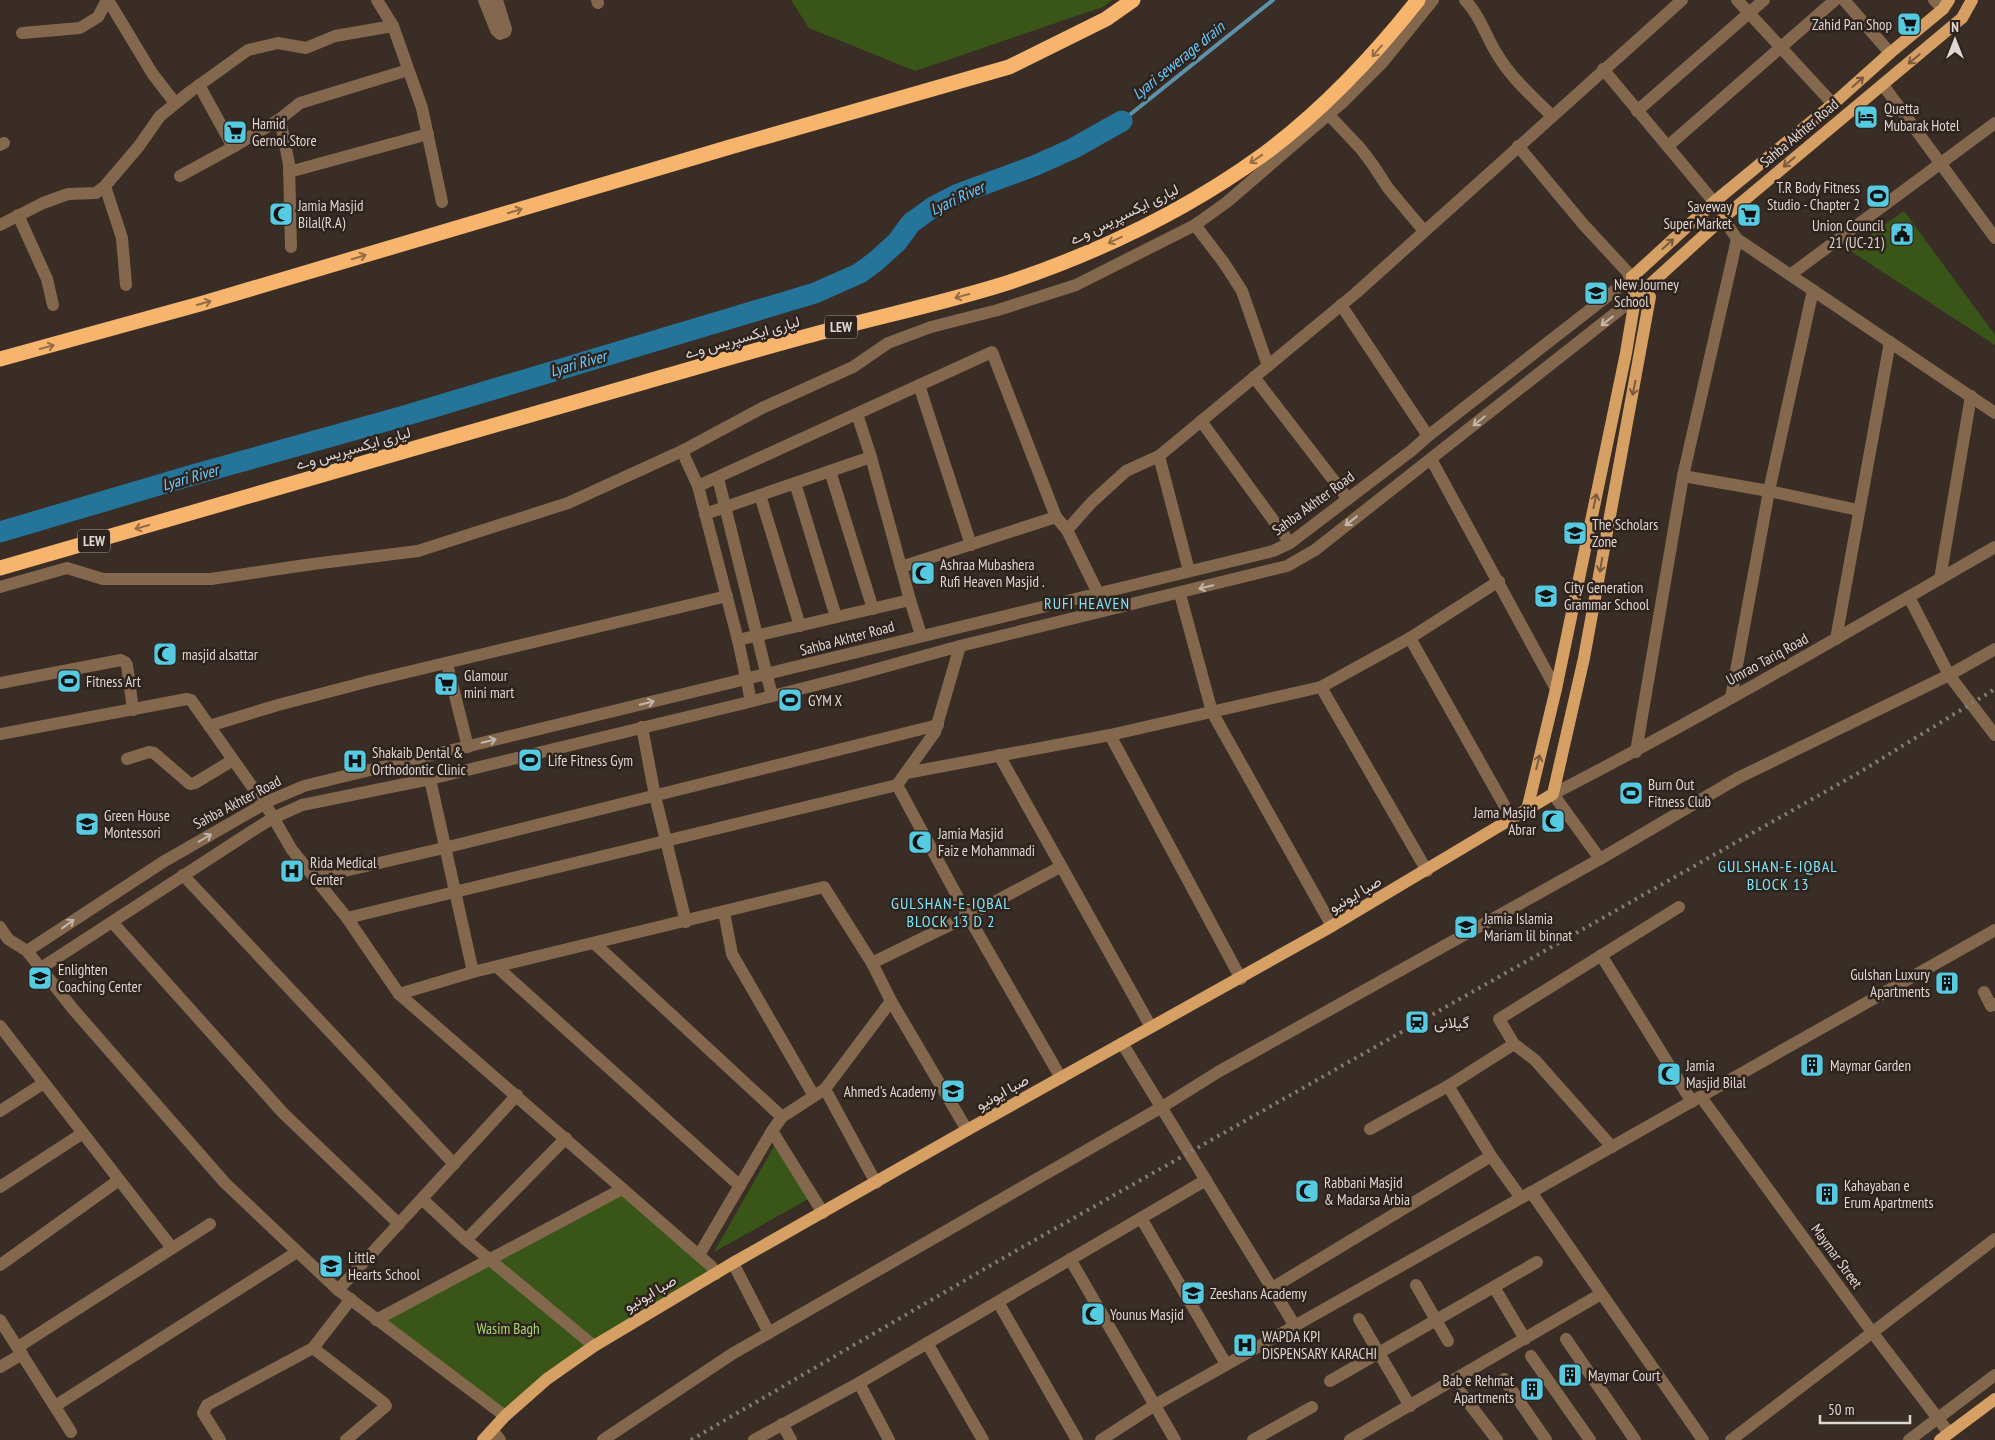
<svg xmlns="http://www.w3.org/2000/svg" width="1995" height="1440" viewBox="0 0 1995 1440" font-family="'PT Sans Narrow',Vazirmatn,sans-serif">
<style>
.green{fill:#395618}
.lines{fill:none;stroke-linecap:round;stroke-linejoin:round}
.stream{stroke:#5d92aa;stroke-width:4}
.river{stroke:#257499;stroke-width:21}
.minor{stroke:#83684d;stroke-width:12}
.major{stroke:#d69f64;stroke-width:12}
.highway{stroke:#f7b46d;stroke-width:15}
.rail{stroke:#857b75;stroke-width:4;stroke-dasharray:2.5 5;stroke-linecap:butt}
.oneway{stroke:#936c45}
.oneway2{stroke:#7a5b3d}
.oneway3{stroke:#c3b6ab}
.labels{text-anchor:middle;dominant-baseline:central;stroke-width:5;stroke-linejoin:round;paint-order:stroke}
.shield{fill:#2f231d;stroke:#aaa19c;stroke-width:1}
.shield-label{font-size:14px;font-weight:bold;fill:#dfd7d3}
.poi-label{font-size:15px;fill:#dfd7d3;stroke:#2f231d;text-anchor:start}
.street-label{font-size:15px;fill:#dfd7d3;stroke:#2f231d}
.park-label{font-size:15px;fill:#a5da6f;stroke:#2f231d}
.water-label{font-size:16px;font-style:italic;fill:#68cbff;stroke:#2f231d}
.neighbourhood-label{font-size:16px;letter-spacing:1px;fill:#7ee5f9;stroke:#2f231d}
</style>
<rect width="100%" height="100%" fill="#392d26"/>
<g class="green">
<path d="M791,0H1112L1103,7L915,71L809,28Z"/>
<path d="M1904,211L1995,335V345L1849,250Z"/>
<path d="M776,1143L810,1198L714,1252Z"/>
<path d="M622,1189L716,1274L594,1346L509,1413L384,1320Z"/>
</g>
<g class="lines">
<path class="stream" d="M1122,121L1273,0"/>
<path class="river" d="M0,532L189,476L404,416L815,293L860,273L876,261L897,242L911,223L933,207L958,194L1034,166L1074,148L1122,121"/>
<g class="minor">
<path d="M108,0L152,73L175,103"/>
<path d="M377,0L393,26L422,108L442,202"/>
<path d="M484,0L496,30L500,34L505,32L506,29L497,0"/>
<path d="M597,0L598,3"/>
<path d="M1465,0C1481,17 1485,35 1497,54C1511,78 1532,96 1552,116"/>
<path d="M1737,0L1833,104"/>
<path d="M1844,0L1890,53"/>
<path d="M1934,0L1943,9"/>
<path d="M22,33L80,28L98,17L107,0"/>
<path d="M1603,69L1714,202"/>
<path d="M199,85L233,147"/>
<path d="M1883,85L1995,238"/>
<path d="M1637,111L1764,0"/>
<path d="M1329,115L1361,149L1373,165L1388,188L1424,231"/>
<path d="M280,119L289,164L291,247"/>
<path d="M0,145L4,143"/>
<path d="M1668,146L1835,0"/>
<path d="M289,172L428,134"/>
<path d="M180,176L233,147L280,119L300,103L408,70"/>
<path d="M105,186L122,238L126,285"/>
<path d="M18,215L47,279L53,305"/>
<path d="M1723,218L1737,239L1995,413"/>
<path d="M0,225L43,203L68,194L96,193L105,186L139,146L160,116L191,91L248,50L278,43L306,48L335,36L393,26"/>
<path d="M1195,225L1224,263L1242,291L1268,366"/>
<path d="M1790,275L1995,123"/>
<path d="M1341,305L1428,436"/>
<path d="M1254,377L1348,499"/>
<path d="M919,385L971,545"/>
<path d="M857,414L871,457L910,600"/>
<path d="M1201,421L1290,543"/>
<path d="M682,451L698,486L738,640L751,701"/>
<path d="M1159,456L1189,571"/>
<path d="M1431,459L1556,689"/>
<path d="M830,471L873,609"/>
<path d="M1683,476L1769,491L1858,510"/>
<path d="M718,478L772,696"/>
<path d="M795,483L836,617"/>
<path d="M698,486L992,352L1056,517L1067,530L1098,593"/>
<path d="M760,495L800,626"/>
<path d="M705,514L871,457"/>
<path d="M1067,530L1092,502L1126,471L1159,456L1356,293L1682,0"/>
<path d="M901,567L1056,517"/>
<path d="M1940,579L1971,396"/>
<path d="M0,587L67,568L103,579H211L313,564L418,551L568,503L682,451L762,408L853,367L888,343L931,327L998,310L1076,285L1195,225L1227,202L1343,102L1382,63L1433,0"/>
<path d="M1180,594L1212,712L1332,926"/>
<path d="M1909,597L1949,675L1995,735"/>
<path d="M1410,638L1512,819"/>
<path d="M1836,639L1890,342"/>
<path d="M738,640L910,600L921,635"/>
<path d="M960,646L935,732L897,785L968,916L1061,1078"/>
<path d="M447,664L468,747"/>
<path d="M0,683L121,660L125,662L127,665L133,710"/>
<path d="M1321,687L1427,871"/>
<path d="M1731,698L1769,491L1813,290"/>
<path d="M209,726L278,705L370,681L727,596"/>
<path d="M642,727L655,796L686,922"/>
<path d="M0,734L187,699L191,700L270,812L292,850L347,918L399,994L711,1266L716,1274"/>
<path d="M1110,735L1241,979"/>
<path d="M1636,752L1683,476L1737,239"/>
<path d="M999,755L1151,1027"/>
<path d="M127,759L149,752L154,753L190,784L195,783L233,760"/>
<path d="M906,773L1110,735L1321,687L1410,638L1499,581"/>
<path d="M430,779L473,972"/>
<path d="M1600,859L1553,794C1703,717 1849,631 1995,547"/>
<path d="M183,875L454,1164"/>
<path d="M314,878L444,848L938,725"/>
<path d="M724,912L732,954L814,1096"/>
<path d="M347,918L897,785"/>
<path d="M112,922L283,1113L399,1224"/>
<path d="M0,927L8,939L27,951L73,1009L225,1183L338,1290L505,1416"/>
<path d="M594,943L782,1117"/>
<path d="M27,951L163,862L271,800L304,786L1253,556L1273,551L1290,543L1411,451L1428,436L1632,277L1583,224L1518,146"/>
<path d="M1601,955L1692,1102"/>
<path d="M872,963L968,916L1060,867"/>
<path d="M497,967L740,1186"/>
<path d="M41,968L252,831L273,818L302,805L430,779L745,703L855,675L960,646L1287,566L1315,550L1641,293"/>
<path d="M1984,992L1991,1006L1995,1004"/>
<path d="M399,994L473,972L824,887L872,963L891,1001L967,1130"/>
<path d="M0,1026L172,1248"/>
<path d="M1122,1043L1295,1326"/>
<path d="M1448,1086L1491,1156L1521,1198"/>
<path d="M825,1089L876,1183"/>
<path d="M1701,1097L1872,1332L1949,1433"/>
<path d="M0,1111L44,1083"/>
<path d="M1370,1129L1448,1086L1514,1044"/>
<path d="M772,1131L823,1213"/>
<path d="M1612,1147L1535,1060L1514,1044L1499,1019L1679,907"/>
<path d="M0,1187L83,1133"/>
<path d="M1531,1192L1703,1440"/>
<path d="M422,1199L466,1240L594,1346"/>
<path d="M1141,1218L1226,1364"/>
<path d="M466,1240L566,1138"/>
<path d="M699,1255L772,1131L782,1117L825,1089L891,1001"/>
<path d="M1070,1259L1175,1440"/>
<path d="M733,1263L769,1333"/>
<path d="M0,1265L119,1180"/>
<path d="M1416,1285L1448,1341"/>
<path d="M1494,1287L1525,1339"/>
<path d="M1272,1288L1491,1156"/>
<path d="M338,1290L517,1095"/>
<path d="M998,1302L1077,1440"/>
<path d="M1359,1319L1410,1406"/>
<path d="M0,1320L71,1432"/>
<path d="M376,1320L622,1189"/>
<path d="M1566,1339L1635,1440"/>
<path d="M927,1343L983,1440"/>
<path d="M18,1347L210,1224"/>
<path d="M313,1348L384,1403L386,1406L346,1440"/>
<path d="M1531,1356L1590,1440"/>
<path d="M0,1367L22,1354"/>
<path d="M1504,1379L1546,1440"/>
<path d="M1330,1381L1537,1262"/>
<path d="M859,1383L889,1440"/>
<path d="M1461,1393L1497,1440"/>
<path d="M55,1406L297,1252"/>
<path d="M782,1424L791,1440"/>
<path d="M493,1431L500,1440"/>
<path d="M220,1440L203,1413L207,1405L313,1348L351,1299"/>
<path d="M603,1440L732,1354L1162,1107L1218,1072L1600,859L1738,778L1949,675L1995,649"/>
<path d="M754,1440L859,1383L1206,1180"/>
<path d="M1101,1440L1155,1405L1995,930"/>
<path d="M1253,1440L1312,1407"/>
<path d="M1350,1440L1601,1294"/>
<path d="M1731,1440L1995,1239"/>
<path d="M1909,1440L1995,1375"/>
</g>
<g class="major">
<path d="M1632,277L1714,202L1833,104L1890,53L1943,9L1949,0"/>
<path d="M1644,290L1723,218L1962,18L1972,0"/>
<path d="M1527,810L1556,689L1626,353L1635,299L1632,277"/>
<path d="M483,1440L505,1416L547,1379L594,1346L733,1263L967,1130L1325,930L1553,794L1584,658L1650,297L1632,277"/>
<path d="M1940,1440L1995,1399"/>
</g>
<g class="highway">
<path d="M0,359L200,304L730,147L1009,67L1106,19L1133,0"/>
<path d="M0,568C215,505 430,444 645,382C705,365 765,347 826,331C886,315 947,302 1007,283C1097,253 1187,210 1264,154C1323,110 1373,57 1418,0"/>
</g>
<path class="rail" d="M691,1440L1005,1257L1860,772L1995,689"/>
</g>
<defs><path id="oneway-shaft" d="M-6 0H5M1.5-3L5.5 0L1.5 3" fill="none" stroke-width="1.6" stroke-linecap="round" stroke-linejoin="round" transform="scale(1.25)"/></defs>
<g class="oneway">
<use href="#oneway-shaft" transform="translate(1377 51) rotate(131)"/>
<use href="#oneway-shaft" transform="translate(1256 159) rotate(146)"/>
<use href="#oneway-shaft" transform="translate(515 211) rotate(-17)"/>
<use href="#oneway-shaft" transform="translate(1115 240) rotate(155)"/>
<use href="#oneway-shaft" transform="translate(359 257) rotate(-17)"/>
<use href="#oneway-shaft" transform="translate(962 296) rotate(165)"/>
<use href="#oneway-shaft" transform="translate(204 303) rotate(-16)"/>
<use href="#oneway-shaft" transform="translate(47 347) rotate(-15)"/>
<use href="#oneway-shaft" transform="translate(142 527) rotate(164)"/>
</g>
<g class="oneway2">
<use href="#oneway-shaft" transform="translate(1914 59) rotate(140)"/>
<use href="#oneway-shaft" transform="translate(1858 82) rotate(-42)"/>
<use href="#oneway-shaft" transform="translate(1789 162) rotate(140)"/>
<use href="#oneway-shaft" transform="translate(1668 244) rotate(-42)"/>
<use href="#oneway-shaft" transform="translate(1634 388) rotate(101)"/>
<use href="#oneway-shaft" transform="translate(1595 501) rotate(-78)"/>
<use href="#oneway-shaft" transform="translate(1601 565) rotate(100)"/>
<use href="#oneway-shaft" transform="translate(1538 762) rotate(-76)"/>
</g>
<g class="oneway3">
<use href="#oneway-shaft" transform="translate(1607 321) rotate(142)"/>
<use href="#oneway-shaft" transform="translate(1479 421) rotate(141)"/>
<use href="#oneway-shaft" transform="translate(1351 521) rotate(142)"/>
<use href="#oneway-shaft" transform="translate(1206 587) rotate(166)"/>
<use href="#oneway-shaft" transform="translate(647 703) rotate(-13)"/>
<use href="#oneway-shaft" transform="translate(489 741) rotate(-14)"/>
<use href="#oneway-shaft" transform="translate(205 838) rotate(-30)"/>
<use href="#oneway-shaft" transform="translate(68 924) rotate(-36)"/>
</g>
<defs>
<g id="supermarket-square" transform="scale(1.25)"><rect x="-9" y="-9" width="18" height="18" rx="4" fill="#55cae0" stroke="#2f231d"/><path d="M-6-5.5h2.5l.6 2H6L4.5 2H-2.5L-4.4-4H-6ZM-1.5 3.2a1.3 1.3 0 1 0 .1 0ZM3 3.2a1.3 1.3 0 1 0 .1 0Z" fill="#111"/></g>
<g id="hotel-square" transform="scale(1.25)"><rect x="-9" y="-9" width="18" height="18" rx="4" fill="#55cae0" stroke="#2f231d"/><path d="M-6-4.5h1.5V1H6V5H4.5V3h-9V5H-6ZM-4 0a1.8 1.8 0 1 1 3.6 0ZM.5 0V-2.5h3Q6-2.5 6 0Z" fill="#111"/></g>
<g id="stadium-square" transform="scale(1.25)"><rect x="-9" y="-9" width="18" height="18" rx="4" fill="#55cae0" stroke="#2f231d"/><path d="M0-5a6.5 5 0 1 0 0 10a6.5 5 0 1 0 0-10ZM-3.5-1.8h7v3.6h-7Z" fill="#111"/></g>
<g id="mosque-square" transform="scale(1.25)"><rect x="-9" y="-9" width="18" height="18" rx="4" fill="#55cae0" stroke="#2f231d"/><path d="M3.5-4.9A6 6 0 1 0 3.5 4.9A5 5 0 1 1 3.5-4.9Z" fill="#111"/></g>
<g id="civic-square" transform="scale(1.25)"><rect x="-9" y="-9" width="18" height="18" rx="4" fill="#55cae0" stroke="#2f231d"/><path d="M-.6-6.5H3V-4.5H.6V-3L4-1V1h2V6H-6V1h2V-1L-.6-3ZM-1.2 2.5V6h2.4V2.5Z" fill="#111"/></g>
<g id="school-square" transform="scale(1.25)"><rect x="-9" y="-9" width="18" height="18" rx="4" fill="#55cae0" stroke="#2f231d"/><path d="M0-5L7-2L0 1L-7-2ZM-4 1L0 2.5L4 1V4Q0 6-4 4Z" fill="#111"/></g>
<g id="hospital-square" transform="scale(1.25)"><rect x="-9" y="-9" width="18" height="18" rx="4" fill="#55cae0" stroke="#2f231d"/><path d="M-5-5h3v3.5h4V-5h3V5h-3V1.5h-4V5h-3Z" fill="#111"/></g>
<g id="building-square" transform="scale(1.25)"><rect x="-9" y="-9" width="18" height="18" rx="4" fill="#55cae0" stroke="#2f231d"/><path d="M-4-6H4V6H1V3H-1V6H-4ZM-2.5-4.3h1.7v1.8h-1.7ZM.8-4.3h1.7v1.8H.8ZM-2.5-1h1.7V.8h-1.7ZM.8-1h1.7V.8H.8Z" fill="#111"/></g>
<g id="station-square" transform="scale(1.25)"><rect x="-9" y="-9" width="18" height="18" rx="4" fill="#55cae0" stroke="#2f231d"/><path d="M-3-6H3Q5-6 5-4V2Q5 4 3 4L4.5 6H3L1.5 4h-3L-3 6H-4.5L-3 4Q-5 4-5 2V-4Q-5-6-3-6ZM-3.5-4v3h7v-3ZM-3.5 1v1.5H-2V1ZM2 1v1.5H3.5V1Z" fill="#111"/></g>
</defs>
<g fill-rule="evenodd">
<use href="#supermarket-square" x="1909" y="24"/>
<use href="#hotel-square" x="1866" y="117"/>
<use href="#supermarket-square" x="235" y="132"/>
<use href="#stadium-square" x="1878" y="196"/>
<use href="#mosque-square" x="281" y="214"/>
<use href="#supermarket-square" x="1749" y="215"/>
<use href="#civic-square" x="1902" y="234"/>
<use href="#school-square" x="1596" y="293"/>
<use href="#school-square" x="1575" y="533"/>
<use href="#mosque-square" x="923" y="573"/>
<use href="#school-square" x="1546" y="596"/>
<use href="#mosque-square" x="165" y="654"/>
<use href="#stadium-square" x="69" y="681"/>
<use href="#supermarket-square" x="446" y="684"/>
<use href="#stadium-square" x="790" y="700"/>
<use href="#stadium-square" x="530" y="760"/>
<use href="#hospital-square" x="355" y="761"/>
<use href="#stadium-square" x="1631" y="793"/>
<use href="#mosque-square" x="1553" y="821"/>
<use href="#school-square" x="87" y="824"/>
<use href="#mosque-square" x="920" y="842"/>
<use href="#hospital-square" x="292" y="871"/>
<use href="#school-square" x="1466" y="927"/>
<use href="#school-square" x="40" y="978"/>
<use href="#building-square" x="1947" y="983"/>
<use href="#station-square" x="1417" y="1022"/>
<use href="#building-square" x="1812" y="1065"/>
<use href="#mosque-square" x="1669" y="1074"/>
<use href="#school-square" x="953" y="1091"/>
<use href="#mosque-square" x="1307" y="1191"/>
<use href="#building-square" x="1827" y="1194"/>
<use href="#school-square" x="331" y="1266"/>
<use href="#school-square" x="1193" y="1293"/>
<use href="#mosque-square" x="1093" y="1314"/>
<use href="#hospital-square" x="1245" y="1345"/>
<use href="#building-square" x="1570" y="1375"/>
<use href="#building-square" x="1532" y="1389"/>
</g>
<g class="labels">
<g class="shield">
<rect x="825" y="315.5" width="32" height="23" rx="4"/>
<rect x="78" y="529.5" width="32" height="23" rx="4"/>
</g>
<g class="shield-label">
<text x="841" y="327">LEW</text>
<text x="94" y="541">LEW</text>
</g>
<g class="poi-label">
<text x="1892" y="24" text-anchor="end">Zahid Pan Shop</text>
<text x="1884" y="108">Quetta<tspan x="1884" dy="17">Mubarak Hotel</tspan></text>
<text x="252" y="123">Hamid<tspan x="252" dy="17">Gernol Store</tspan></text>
<text x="1860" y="187" text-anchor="end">T.R Body Fitness<tspan x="1860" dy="17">Studio - Chapter 2</tspan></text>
<text x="298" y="205">Jamia Masjid<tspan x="298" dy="17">Bilal(R.A)</tspan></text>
<text x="1732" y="206" text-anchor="end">Saveway<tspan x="1732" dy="17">Super Market</tspan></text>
<text x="1884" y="225" text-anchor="end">Union Council<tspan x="1884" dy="17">21 (UC-21)</tspan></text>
<text x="1614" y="284">New Journey<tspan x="1614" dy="17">School</tspan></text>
<text x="1592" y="524">The Scholars<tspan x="1592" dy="17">Zone</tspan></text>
<text x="940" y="564">Ashraa Mubashera<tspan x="940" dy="17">Rufi Heaven Masjid .</tspan></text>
<text x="1564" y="587">City Generation<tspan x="1564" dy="17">Grammar School</tspan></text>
<text x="182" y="654">masjid alsattar</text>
<text x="464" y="675">Glamour<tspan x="464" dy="17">mini mart</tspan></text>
<text x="86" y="681">Fitness Art</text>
<text x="808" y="700">GYM X</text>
<text x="372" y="752">Shakaib Dental &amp;<tspan x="372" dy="17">Orthodontic Clinic</tspan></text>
<text x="548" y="760">Life Fitness Gym</text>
<text x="1648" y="784">Burn Out<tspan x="1648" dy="17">Fitness Club</tspan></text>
<text x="1536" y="812" text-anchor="end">Jama Masjid<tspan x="1536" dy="17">Abrar</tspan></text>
<text x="104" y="815">Green House<tspan x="104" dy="17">Montessori</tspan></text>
<text x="938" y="833">Jamia Masjid<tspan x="938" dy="17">Faiz e Mohammadi</tspan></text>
<text x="310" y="862">Rida Medical<tspan x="310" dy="17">Center</tspan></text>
<text x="1484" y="918">Jamia Islamia<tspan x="1484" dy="17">Mariam lil binnat</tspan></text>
<text x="58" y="969">Enlighten<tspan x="58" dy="17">Coaching Center</tspan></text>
<text x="1930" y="974" text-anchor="end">Gulshan Luxury<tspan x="1930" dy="17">Apartments</tspan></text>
<text x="1434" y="1022">گیلانی</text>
<text x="1686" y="1065">Jamia<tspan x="1686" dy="17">Masjid Bilal</tspan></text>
<text x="1830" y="1065">Maymar Garden</text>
<text x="936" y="1091" text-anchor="end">Ahmed's Academy</text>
<text x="1324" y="1182">Rabbani Masjid<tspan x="1324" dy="17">&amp; Madarsa Arbia</tspan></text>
<text x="1844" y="1185">Kahayaban e<tspan x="1844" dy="17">Erum Apartments</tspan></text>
<text x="348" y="1257">Little<tspan x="348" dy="17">Hearts School</tspan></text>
<text x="1210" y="1293">Zeeshans Academy</text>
<text x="1110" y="1314">Younus Masjid</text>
<text x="1262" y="1336">WAPDA KPI<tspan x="1262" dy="17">DISPENSARY KARACHI</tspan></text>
<text x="1588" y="1375">Maymar Court</text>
<text x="1514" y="1380" text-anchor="end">Bab e Rehmat<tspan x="1514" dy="17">Apartments</tspan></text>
</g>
<g class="street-label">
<text transform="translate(1799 133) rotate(-40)">Sahba Akhter Road</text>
<text transform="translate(1124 214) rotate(-26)">لیاری ایکسپریس وے</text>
<text transform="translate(742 337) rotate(-16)">لیاری ایکسپریس وے</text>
<text transform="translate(353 448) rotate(-16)">لیاری ایکسپریس وے</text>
<text transform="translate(1313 503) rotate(-36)">Sahba Akhter Road</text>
<text transform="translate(847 638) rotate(-15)">Sahba Akhter Road</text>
<text transform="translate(1767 659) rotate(-29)">Umrao Tariq Road</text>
<text transform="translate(237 802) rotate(-28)">Sahba Akhter Road</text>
<text transform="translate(1355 894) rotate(-30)">صبا ایونیو</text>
<text transform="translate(1002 1092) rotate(-29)">صبا ایونیو</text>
<text transform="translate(1837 1256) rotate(54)">Maymar Street</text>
<text transform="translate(650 1293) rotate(-30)">صبا ایونیو</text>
</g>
<g class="park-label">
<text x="508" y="1328">Wasim Bagh</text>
</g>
<g class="water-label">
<text transform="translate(1178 60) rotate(-39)">Lyari sewerage drain</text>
<text transform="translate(957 198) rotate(-25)">Lyari River</text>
<text transform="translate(578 363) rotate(-16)">Lyari River</text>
<text transform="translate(190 477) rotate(-16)">Lyari River</text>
</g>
<g class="neighbourhood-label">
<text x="1087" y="603">RUFI HEAVEN</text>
<text x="1778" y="866">GULSHAN-E-IQBAL<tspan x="1778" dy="18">BLOCK 13</tspan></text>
<text x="951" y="903">GULSHAN-E-IQBAL<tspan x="951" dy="18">BLOCK 13 D 2</tspan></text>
</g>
</g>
<g transform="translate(1955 40)" stroke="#2f231d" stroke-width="4" paint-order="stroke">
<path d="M0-4L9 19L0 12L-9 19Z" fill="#dfd7d3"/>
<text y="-8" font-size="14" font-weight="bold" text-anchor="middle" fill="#dfd7d3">N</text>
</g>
<path d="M1820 1415v8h90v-8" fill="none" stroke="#dfd7d3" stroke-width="2.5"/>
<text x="1828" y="1415" font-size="15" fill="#dfd7d3" stroke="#2f231d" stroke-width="4" paint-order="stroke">50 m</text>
</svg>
